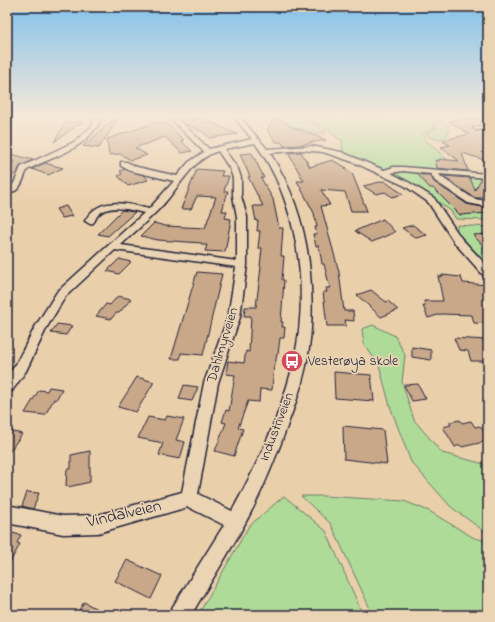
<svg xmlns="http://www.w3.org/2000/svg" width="495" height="622" viewBox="0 0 495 622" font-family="'Indie Flower',sans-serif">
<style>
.green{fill:#afdb99;stroke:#687e6a}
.building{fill:#c9a88a;stroke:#22223b}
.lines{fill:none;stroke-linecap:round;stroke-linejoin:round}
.street-casing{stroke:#22223b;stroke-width:3}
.street{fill:#ead4b3;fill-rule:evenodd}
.labels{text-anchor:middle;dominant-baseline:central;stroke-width:3.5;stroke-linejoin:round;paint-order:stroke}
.street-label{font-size:14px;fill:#22223b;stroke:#ead4b3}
.poi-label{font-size:14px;fill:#22223b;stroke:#ead4b3;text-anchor:start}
.near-street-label{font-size:17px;fill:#22223b;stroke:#ead4b3}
</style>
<rect width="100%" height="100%" fill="#eacfab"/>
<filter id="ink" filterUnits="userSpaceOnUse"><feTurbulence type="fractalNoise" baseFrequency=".025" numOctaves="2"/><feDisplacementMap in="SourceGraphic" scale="8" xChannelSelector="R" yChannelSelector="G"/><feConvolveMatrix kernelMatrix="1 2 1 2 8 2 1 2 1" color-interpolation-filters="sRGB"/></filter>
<g filter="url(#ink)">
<g class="green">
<path d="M278,117H306L305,119L316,125L326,133H316L288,125Z"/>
<path d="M310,117H425L435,127L424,132V139L459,170L488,178V220L456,219L451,211L409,182L343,154L342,141L323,127L308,119Z"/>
<path d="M428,117L441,118L449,129L446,138L435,139L428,136L427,133L437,127Z"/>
<path d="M457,225L488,227V265L457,232Z"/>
<path d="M373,325L395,336L405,355L402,382L414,420L442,453L488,465V534L451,507L411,462L390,406L379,365L364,344L362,329Z"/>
<path d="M284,496L326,531L363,615H198L249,526Z"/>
<path d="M301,496H323L404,501L429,511L474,538L488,541V615H373L331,524Z"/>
</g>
<g class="building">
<path d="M275,117L292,127L326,140L298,145L284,146L281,142H276L267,130Z"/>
<path d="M488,117V123L473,127L472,128L476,131L488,130V161L462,153L468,171L437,168L435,160L439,161V159L459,161L441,147L450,145L442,141L469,134L449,121Z"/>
<path d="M200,118L208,123L210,122L237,134L209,138L205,133L187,125L182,121Z"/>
<path d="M115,119L117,120L99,148L83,146Z"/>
<path d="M66,122H82L54,142Z"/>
<path d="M158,122L161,124L166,123L184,140L181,141L192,151L182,153L165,137L135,148L147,155L131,160L120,154L109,155L107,139Z"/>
<path d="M301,152L310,167L332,160L347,168H345L352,173L367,211H351L345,192L321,190L330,205L321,206L339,272L344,311H353L354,321L345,320L346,326H327L323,292H327L326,288H330L324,264H322L319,246H316L313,234H317L315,227H317L314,213L297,181H304L288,153Z"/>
<path d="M8,153L33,160L20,166L17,173L7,179V166L14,162L7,160Z"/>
<path d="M252,153L264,178H261L273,199L279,228H283L281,256H284L282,280H284L281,322H283L282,327H285L284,338H280L278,354H277L275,365H274L272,390L260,389L259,402L248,401L238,428L243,429L234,456L215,451L226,423L222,422L226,410L229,411L235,375L226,374L228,361L244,363L246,351L249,352L251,316H244L245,307H256L261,267L260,266L262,248H258L260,231H257L258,221H256L253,206H263L248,177H250L240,154Z"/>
<path d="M45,163L63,168L48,175L32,169Z"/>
<path d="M125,169L144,175L148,180L128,186L118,176L122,174L120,171Z"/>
<path d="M197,169L223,171L221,176H229L224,191H228L222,211H227L225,218L231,219L225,252L205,251L207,245H202V243L158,240L141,236L154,223L165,226L205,228L216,197L197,196L191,209H181Z"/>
<path d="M418,175H430L434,182L467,204L488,208V213L460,215L433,188H430Z"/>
<path d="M442,176L470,178L475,190L481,179L488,181V185L481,198H475Z"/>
<path d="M384,181L403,194L392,197L385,192L376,194L363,186Z"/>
<path d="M66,206L72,216L62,218L56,209Z"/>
<path d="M122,210L135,212L108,236L98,234Z"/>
<path d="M383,219L395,232L372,242L355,231Z"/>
<path d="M413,225L425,234L427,235L416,238L402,228Z"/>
<path d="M488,234V251L473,235Z"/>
<path d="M119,259L131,262L119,274L107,271Z"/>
<path d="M197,272L222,274L203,355L181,353L180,359H171Z"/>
<path d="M442,275L461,277L463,283L488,285V324L474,323L472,315L441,314L428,318L423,306H425L424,301H443L438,276L442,277Z"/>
<path d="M371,290L386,302L388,301L398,310L381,317L357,295Z"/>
<path d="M118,296L131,299L119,313H116L111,319L96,316L106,304L110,305Z"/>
<path d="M57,324L72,326L66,335L51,333Z"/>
<path d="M454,338L486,340L488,345V361H471L468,351L459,350Z"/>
<path d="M412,347L431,350V360L412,357Z"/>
<path d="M334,372L371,375L374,401L335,398Z"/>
<path d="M137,377L154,382L136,412L118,407Z"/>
<path d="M418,384L426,399L412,401L404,385Z"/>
<path d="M184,385L198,387L192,401L179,399Z"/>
<path d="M49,387L62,389L56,400L54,399L45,415L25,413L39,390L47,391Z"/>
<path d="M167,416L184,419L176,440L185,442L180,459L159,455L163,443L138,438L148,417L165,420Z"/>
<path d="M460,420L462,423L471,421L475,427L480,426L488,437V441L462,447L460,445L455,447L443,427L451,425L449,422Z"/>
<path d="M343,426L383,430L387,464L344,459Z"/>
<path d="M7,430L22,434L7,455Z"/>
<path d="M90,451V482L68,487V486H66L67,469H71V455Z"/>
<path d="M27,492L39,493L33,509L22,506Z"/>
<path d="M7,532L21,535L17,543L20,544L7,568Z"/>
<path d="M127,560L162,576L151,599L115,581Z"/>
<path d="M84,602L108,615H76Z"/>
</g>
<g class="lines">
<g class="street-casing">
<g id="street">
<path d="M96,117H102C86,151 57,154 27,170C23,179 20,194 8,192L7,190L14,183L21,167L74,142L91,127Z"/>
<path d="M169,117H176L209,149L252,139L234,117H240L267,149L312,146L341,152L384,170L394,167H403L488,174V178L439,174L441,177L474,199L488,201V207L468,203L435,181L431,174L403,171L391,173L410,183L434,198L461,238L488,267V277L484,276L454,242L428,202L405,186L353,162L323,152L301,150L270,153C292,187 304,223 309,263C312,291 313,320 309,348C306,373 298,397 289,421C276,458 261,495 242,529C226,558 208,586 191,615H169L172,608L224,525L188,507L98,533L63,534L7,523V505L63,516L98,515L182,492L204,383L228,317L236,267L115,250L65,297L47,327L26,371L12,391L7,393V376L16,364L35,327L57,292L144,213C131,210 109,203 98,215C96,217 95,221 93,223L90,224L85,221C98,196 126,203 149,209L174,181L131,171L121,166V162H127L137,167L177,176L189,162L204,152ZM255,143C298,201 310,289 294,360C282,413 258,463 232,511L198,494L218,383L240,317L247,265V217L241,196V178L238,169L224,149ZM218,151L230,169L233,178V196L237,217V261L121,245C134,232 149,220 161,207C179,188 192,159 218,151Z"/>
<path d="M488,124V128L476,130L473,128Z"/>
</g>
</g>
<use href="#street" class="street"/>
</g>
</g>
<linearGradient id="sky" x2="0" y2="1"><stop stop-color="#83c1ea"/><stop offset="0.57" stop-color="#f6e9d9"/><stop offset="1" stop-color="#f6e9d9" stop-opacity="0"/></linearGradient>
<rect width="495" height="204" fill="url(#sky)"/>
<defs>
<g id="bus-disc" transform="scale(1.15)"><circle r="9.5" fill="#d1495b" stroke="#ead4b3"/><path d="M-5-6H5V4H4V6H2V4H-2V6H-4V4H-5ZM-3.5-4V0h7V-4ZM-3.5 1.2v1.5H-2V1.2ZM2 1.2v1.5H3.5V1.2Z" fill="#fff"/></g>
</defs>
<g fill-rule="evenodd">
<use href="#bus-disc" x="292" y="361"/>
</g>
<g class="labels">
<g class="street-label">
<text transform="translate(223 345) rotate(-73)">Dahlmyrveien</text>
<text transform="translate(277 427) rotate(-69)">Industriveien</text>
</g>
<g class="poi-label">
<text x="308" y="361">Vesterøya skole</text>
</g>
<g class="near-street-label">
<text transform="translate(124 514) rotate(-13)">Vindalveien</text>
</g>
</g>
<rect width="495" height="622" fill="none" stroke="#ead4b3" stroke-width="24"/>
<rect x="12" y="12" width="471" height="598" fill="none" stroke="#22223b" stroke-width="1.5" filter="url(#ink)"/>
</svg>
